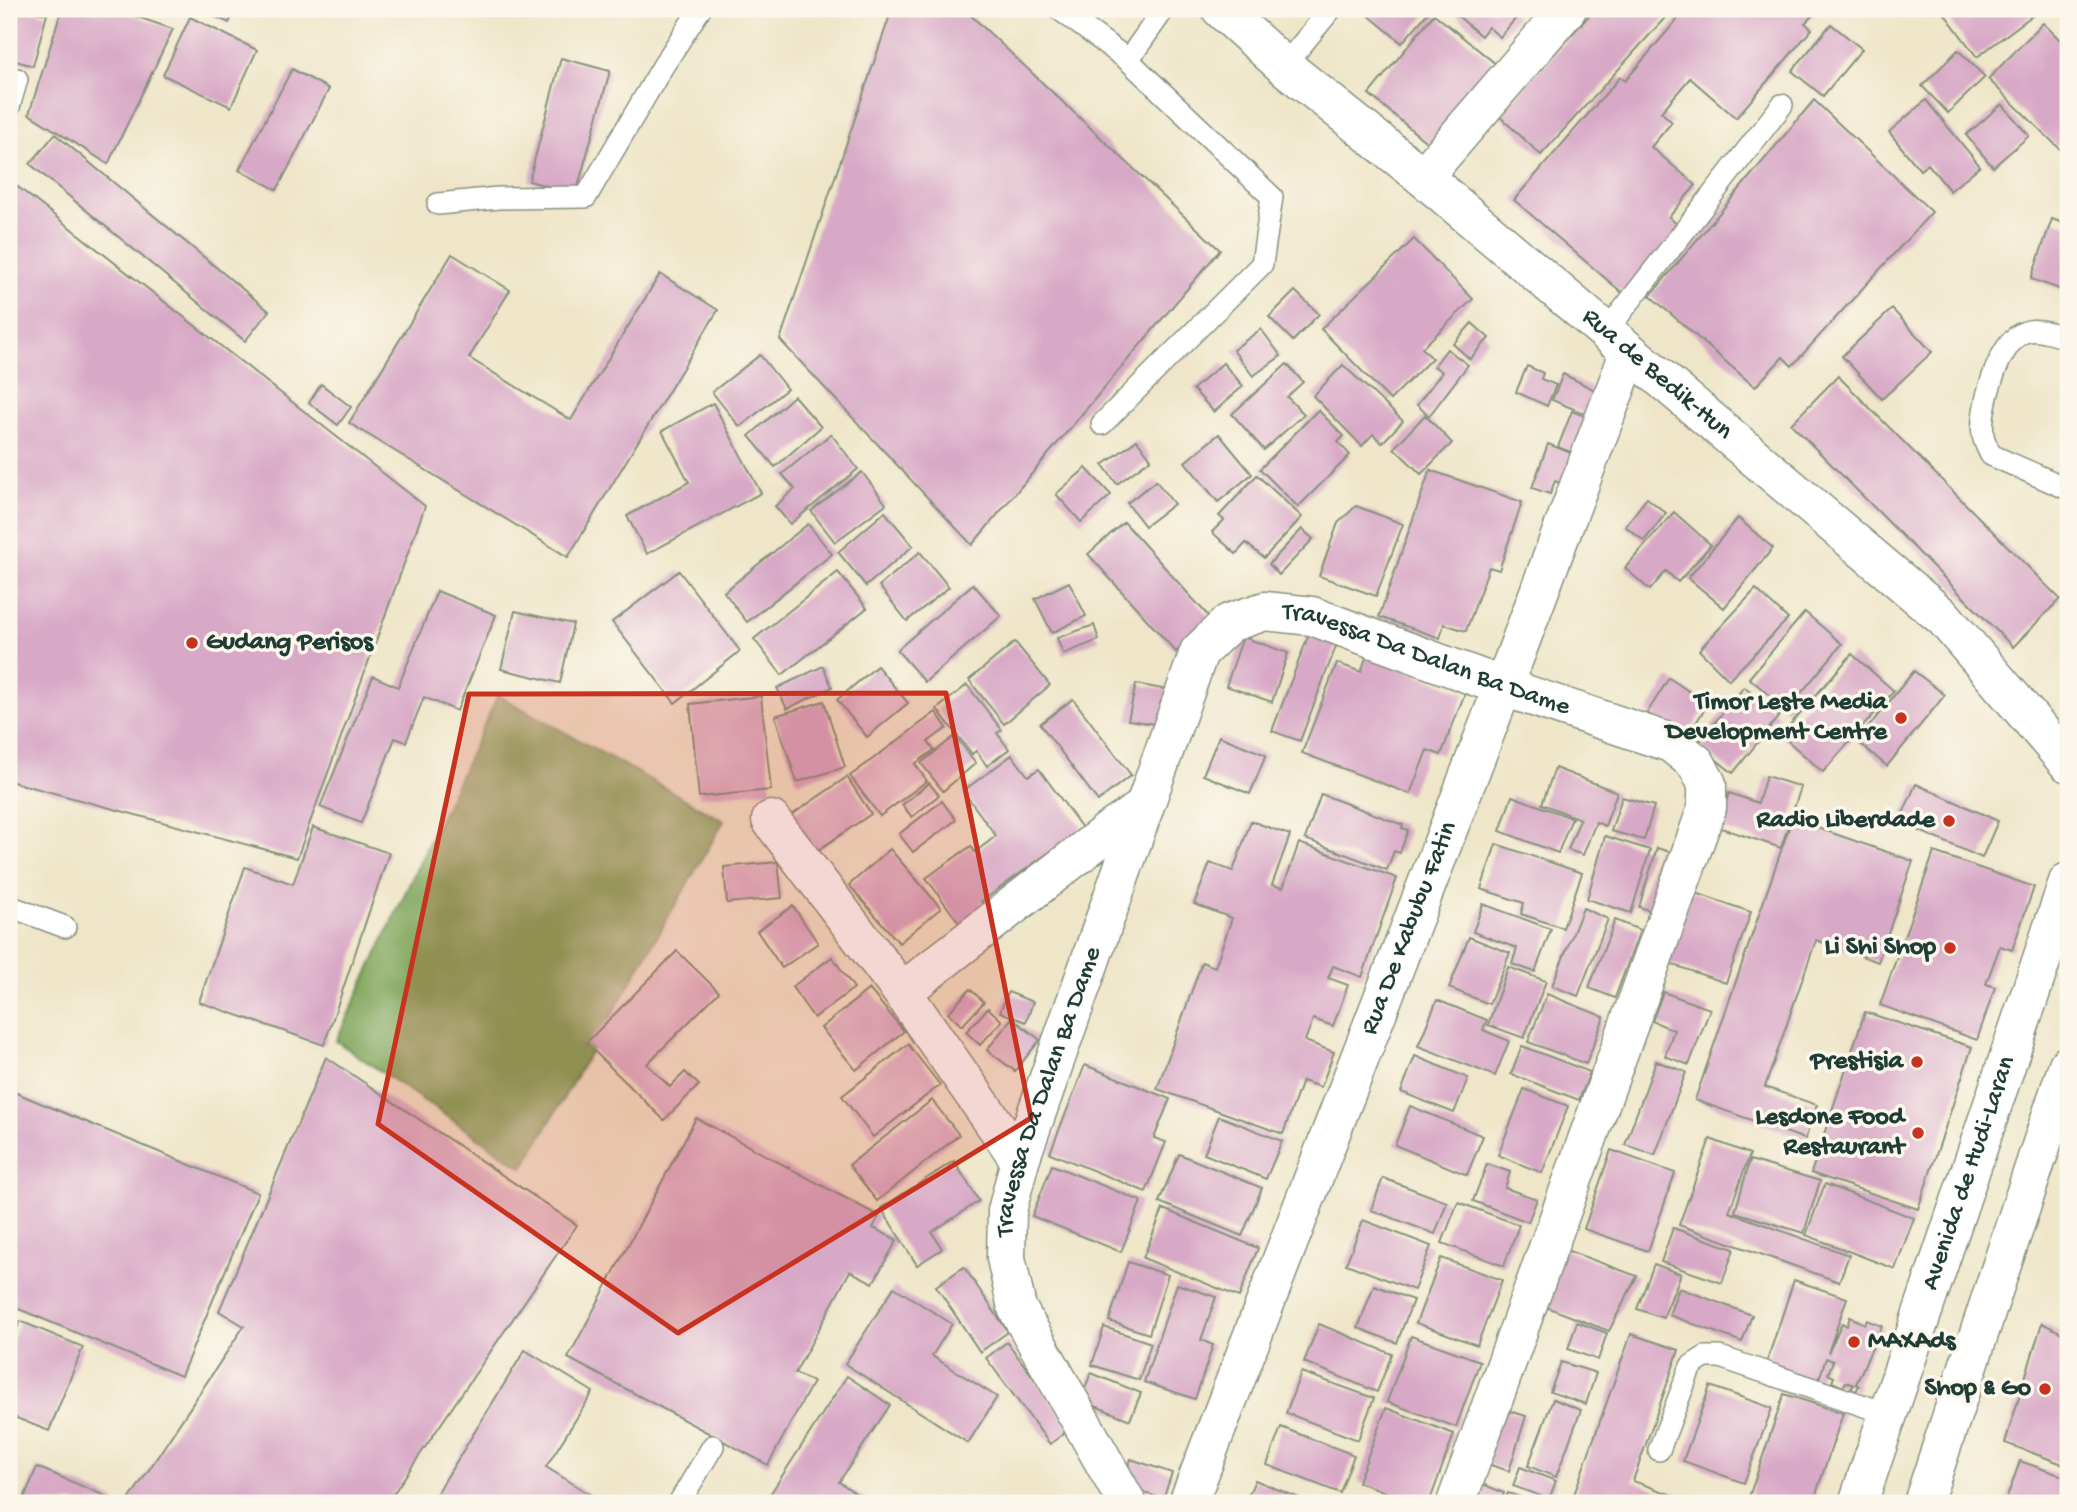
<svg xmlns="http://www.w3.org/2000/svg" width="2077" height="1512" viewBox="0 0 2077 1512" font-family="'Gochi Hand',sans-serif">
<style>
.forest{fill:#82a85f;stroke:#50724a;stroke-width:2}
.building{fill:#d8a9c6}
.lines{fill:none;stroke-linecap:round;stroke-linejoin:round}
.service-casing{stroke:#87927e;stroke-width:24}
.minor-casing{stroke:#87927e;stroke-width:41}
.tertiary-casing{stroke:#87927e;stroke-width:41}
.secondary-casing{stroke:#87927e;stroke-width:41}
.service{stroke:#fff;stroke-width:21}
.minor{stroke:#fff;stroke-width:38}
.tertiary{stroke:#fff;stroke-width:38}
.secondary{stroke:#fff;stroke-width:38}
.marked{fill:#c8321e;fill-opacity:0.2;stroke:#c8321e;stroke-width:5;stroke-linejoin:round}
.poi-dot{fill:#c8321e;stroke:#fbf7ec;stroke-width:2.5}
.labels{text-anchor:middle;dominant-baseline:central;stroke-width:7;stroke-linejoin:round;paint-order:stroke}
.street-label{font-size:26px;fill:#1f3d34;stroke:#fbf7ec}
.poi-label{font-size:26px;font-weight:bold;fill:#1f3d34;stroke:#fbf7ec;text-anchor:end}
</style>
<rect width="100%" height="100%" fill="#fbf7ec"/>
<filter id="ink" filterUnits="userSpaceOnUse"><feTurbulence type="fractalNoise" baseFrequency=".0143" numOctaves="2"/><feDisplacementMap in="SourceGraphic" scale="14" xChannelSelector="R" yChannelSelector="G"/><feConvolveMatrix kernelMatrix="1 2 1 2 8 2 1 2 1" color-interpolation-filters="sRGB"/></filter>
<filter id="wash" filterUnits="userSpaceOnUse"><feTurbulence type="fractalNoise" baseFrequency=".00686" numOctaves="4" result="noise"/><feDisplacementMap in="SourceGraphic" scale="28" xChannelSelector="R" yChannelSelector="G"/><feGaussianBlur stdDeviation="1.57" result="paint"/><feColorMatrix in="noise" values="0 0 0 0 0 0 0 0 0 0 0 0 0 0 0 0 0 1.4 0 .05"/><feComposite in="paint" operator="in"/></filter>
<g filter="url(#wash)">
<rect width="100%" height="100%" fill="#efe6c9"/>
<path class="forest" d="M498,695L724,821L523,1168L336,1041Z"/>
<g id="blocks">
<g class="building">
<path d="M19,9L47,14L33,66L9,59V47Z"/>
<path d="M62,9H114L173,29L108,164L29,114Z"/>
<path d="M199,9H235L229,23Z"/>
<path d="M892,9H964L1220,250L972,545L780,340Z"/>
<path d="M1361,9H1431L1402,43Z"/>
<path d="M1450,9H1508L1517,17L1500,37L1488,27L1481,36Z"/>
<path d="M1595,9H1673L1541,155L1498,115Z"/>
<path d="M1686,9H1819L1805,23L1812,29L1736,118L1690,78L1661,112L1672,122L1651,147L1696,185L1669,217L1683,230L1626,296L1514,200L1620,77L1625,81Z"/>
<path d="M1941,9H2041L1977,57Z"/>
<path d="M1434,14L1497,65L1431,146L1369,94Z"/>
<path d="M190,17L257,50L231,107L163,75Z"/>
<path d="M2043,23L2068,48V157L1988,79Z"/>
<path d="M1831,24L1862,49L1823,96L1792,71Z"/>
<path d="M1958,50L1985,77L1948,113L1922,86Z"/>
<path d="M561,58L610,71L576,194L529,181Z"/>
<path d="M292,69L329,89L277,190L239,170Z"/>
<path d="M1814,100L1932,212L1792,366L1783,357L1755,387L1650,296Z"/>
<path d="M1926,100L1980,166L1950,191L1928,164L1920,170L1889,132Z"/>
<path d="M2002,104L2029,136L1993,167L1966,135Z"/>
<path d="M55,134L269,311L245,341L30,164Z"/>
<path d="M9,180L425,506L297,858L9,781Z"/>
<path d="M2052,219L2068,225V292L2031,279Z"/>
<path d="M1414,239L1473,299L1422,348L1432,358L1390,400L1321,329Z"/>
<path d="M452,254L510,290L469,358L571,420L660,274L718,310L568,557L349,423Z"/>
<path d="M1295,291L1319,314L1293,341L1269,317Z"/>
<path d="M1892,309L1932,352L1882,399L1842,356Z"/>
<path d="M1472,323L1489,338L1470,359L1453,344Z"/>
<path d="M1261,329L1281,356L1253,376L1233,350Z"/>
<path d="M1447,349L1468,365L1429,416L1417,405L1442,372L1434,366Z"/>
<path d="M760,355L787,389L740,427L712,392Z"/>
<path d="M1223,363L1243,386L1214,412L1193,389Z"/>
<path d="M1287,364L1303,382L1287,397L1304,414L1264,450L1232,414Z"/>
<path d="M1343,365L1403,421L1382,443L1373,434L1362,446L1313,396Z"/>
<path d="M1527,366L1543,373L1541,379L1556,385L1547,406L1516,392Z"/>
<path d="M1563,374L1603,394L1593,417L1552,400Z"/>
<path d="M1838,376L2060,599L2013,647L1791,424Z"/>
<path d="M321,384L351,407L338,425L309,403Z"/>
<path d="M794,396L821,427L775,467L749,436Z"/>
<path d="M713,403L761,493L647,554L627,516L689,482L662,431Z"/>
<path d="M1318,410L1344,436L1338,442L1350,455L1298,507L1260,469Z"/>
<path d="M1572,411L1597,421L1583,457L1558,447Z"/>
<path d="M1425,415L1452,443L1421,474L1394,448Z"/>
<path d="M831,434L858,469L790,524L775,506L795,489L782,474Z"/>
<path d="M1219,434L1252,474L1218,502L1185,462Z"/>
<path d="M1137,440L1151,459L1117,484L1103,465Z"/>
<path d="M1548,444L1581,457L1570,487L1555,481L1550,494L1532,488Z"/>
<path d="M1086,468L1111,495L1081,522L1056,494Z"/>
<path d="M1430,470L1522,502L1499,570L1489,567L1466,631L1444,624L1440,638L1379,617Z"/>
<path d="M862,472L886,504L835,542L811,511Z"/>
<path d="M1257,475L1302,517L1264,558L1246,543L1236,554L1212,532L1224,520L1219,516Z"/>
<path d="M1156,481L1174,504L1145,526L1127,503Z"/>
<path d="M1647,498L1666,513L1644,541L1625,526Z"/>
<path d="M1356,506L1403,524L1376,596L1319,576L1338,523Z"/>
<path d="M885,512L913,546L866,586L838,552Z"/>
<path d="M1674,512L1711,545L1678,582L1666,571L1650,590L1625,568Z"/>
<path d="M1738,518L1773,548L1724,608L1688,578Z"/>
<path d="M1124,522L1211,619L1176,652L1088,554Z"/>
<path d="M808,524L832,554L747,622L724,592Z"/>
<path d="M1302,529L1313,539L1279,575L1269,564Z"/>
<path d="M920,552L949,587L907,621L879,586Z"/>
<path d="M679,571L740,651L675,703L612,622Z"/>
<path d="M838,572L867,608L782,675L754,639Z"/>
<path d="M1069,582L1086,616L1052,633L1035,599Z"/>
<path d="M973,584L1001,616L925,682L897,650Z"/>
<path d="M1756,589L1788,619L1729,680L1699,650Z"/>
<path d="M437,591L496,615L457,711L424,697L406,742L395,738L361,823L320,807L373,676L398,687Z"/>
<path d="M515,611L573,624L560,683L501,669Z"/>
<path d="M1805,612L1842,644L1787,710L1749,678Z"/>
<path d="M1094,625L1099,640L1063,654L1057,638Z"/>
<path d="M1310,631L1338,641L1300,741L1272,731Z"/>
<path d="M1243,637L1288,653L1272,702L1226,686Z"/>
<path d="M1015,642L1050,685L1004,724L969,680Z"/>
<path d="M1852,654L1894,691L1823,772L1781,735Z"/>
<path d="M1367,655L1465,693L1441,755L1427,750L1410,794L1302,753L1337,663L1361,672Z"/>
<path d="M823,666L832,687L787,709L777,688Z"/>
<path d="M877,666L908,703L867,737L837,700Z"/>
<path d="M1914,671L1945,695L1887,766L1857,741Z"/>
<path d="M1669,678L1708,704L1686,738L1647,713Z"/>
<path d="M1136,684L1168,690L1161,725L1128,720Z"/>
<path d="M967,685L1002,730L997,733L1009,749L987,766L976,751L972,754L937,709Z"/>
<path d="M1744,687L1779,716L1733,773L1697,744Z"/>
<path d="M761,696L771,790L699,797L690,704Z"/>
<path d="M1073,699L1131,775L1098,801L1040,724Z"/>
<path d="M824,701L845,767L797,782L775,716Z"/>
<path d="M936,712L947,728L928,742L934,750L915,764L927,781L880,816L850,776Z"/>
<path d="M955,736L976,763L943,791L921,763Z"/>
<path d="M1219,736L1266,755L1250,794L1203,775Z"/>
<path d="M1012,755L1028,776L1039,769L1082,828L981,902L994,919L968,935L926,878L971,846L975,852L996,836L963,791Z"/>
<path d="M1555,768L1617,792L1605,826L1596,822L1583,855L1568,850L1580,819L1542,804Z"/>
<path d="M1766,776L1801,787L1781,848L1718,827L1729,793L1758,803Z"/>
<path d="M847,777L871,814L805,859L780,823Z"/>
<path d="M929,783L939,795L912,817L902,805Z"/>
<path d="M1916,784L1998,821L1982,858L1899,822Z"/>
<path d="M1321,794L1403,825L1402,828L1408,830L1400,853L1394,851L1387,870L1305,839Z"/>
<path d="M1512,796L1572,818L1558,853L1500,831Z"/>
<path d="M1622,797L1654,806L1644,840L1611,831Z"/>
<path d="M942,801L956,820L913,852L899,834Z"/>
<path d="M1792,819L1913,861L1878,962L1816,940L1765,1087L1817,1105L1805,1139L1695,1100Z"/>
<path d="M1251,821L1290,835L1272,885L1283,888L1299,843L1397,878L1362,977L1333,966L1328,978L1348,985L1333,1026L1313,1019L1305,1041L1334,1052L1321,1087L1302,1081L1283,1134L1157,1089L1202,962L1215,967L1232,918L1194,904L1210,863L1233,871Z"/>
<path d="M313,827L389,853L324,1045L199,1002L245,867L293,884Z"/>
<path d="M1605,836L1650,850L1631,913L1587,899Z"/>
<path d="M1496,844L1582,873L1563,928L1521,914L1524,903L1481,889Z"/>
<path d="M1657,848L1676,854L1659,913L1639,907Z"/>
<path d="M890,849L941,908L899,943L849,885Z"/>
<path d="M1934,852L2034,887L2012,950L2000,946L1986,984L1995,987L1977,1040L1880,1005Z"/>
<path d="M778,862L782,898L727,903L724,867Z"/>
<path d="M1687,890L1751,912L1726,983L1662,961Z"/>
<path d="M1483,904L1551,929L1535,972L1512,964L1517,948L1473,932Z"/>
<path d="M793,906L818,943L782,968L757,931Z"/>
<path d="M1583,908L1608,919L1578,996L1552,986Z"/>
<path d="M1615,920L1640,930L1615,998L1589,988Z"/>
<path d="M1469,937L1510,953L1489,1004L1449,988Z"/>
<path d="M677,951L719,992L647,1064L670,1087L685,1072L699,1085L664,1120L586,1043Z"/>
<path d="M832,957L854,988L814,1018L792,987Z"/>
<path d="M1508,967L1546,981L1524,1038L1488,1025Z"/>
<path d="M869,989L904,1031L856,1070L821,1028Z"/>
<path d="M970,989L984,1002L962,1026L948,1013Z"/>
<path d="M1008,992L1033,1002L1026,1022L1000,1012Z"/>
<path d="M1663,992L1710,1009L1689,1065L1665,1056L1674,1030L1652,1021Z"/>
<path d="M1547,994L1604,1017L1586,1064L1528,1042Z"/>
<path d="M1437,1000L1487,1020L1483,1030L1509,1041L1495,1076L1418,1046Z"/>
<path d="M988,1008L1002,1021L980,1045L966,1032Z"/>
<path d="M1865,1012L1972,1047L1918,1209L1811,1173Z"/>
<path d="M1012,1018L1040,1040L1015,1071L987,1050Z"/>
<path d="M908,1044L940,1085L873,1137L842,1096Z"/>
<path d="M1522,1046L1590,1072L1579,1100L1511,1074Z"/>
<path d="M1415,1056L1468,1078L1454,1113L1401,1092Z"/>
<path d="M326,1057L577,1225L387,1503H127L244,1326L219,1311Z"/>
<path d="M1656,1061L1686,1072L1655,1155L1625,1145Z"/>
<path d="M1085,1065L1170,1099L1154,1138L1166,1142L1146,1192L1050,1153Z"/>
<path d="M1524,1089L1568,1106L1542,1173L1498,1155Z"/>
<path d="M9,1090L258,1193L181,1376L9,1305Z"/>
<path d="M932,1100L959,1135L877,1201L849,1165Z"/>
<path d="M1410,1106L1483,1136L1467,1175L1395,1145Z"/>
<path d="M1219,1116L1282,1141L1266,1179L1204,1154Z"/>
<path d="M696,1118L879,1216L873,1228L897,1240L873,1283L850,1271L795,1373L813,1382L768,1465L568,1358Z"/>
<path d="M1710,1139L1750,1154L1729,1212L1849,1255L1839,1282L1679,1225Z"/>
<path d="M1611,1150L1675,1173L1648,1251L1584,1229Z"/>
<path d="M1179,1154L1262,1188L1242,1236L1159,1202Z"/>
<path d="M1750,1160L1820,1181L1804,1233L1735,1212Z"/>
<path d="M954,1161L979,1201L932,1232L942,1249L917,1265L881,1208Z"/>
<path d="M1487,1164L1510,1172L1505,1188L1537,1199L1528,1222L1473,1201Z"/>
<path d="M1052,1165L1141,1201L1121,1252L1032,1216Z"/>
<path d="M1383,1178L1447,1202L1435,1234L1371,1210Z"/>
<path d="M1825,1184L1914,1218L1895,1269L1806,1235Z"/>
<path d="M1458,1202L1519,1225L1504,1266L1442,1243Z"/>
<path d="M1163,1209L1258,1248L1239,1297L1143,1258Z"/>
<path d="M1363,1220L1431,1246L1414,1290L1346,1264Z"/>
<path d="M1673,1228L1734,1249L1722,1283L1661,1262Z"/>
<path d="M1555,1246L1637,1276L1609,1331L1536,1303Z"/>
<path d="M1441,1258L1502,1280L1477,1345L1416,1323Z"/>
<path d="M1128,1262L1168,1275L1149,1334L1109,1321Z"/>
<path d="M1654,1264L1681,1274L1663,1318L1637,1309Z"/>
<path d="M964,1267L1008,1332L980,1352L936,1286Z"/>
<path d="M1794,1280L1847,1298L1828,1353L1842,1323L1847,1326L1850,1317L1865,1324L1867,1320L1882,1326L1856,1384L1859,1386L1856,1391L1851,1389L1854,1385L1846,1382L1843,1387L1832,1382L1834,1377L1828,1374L1833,1361L1826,1358L1817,1385L1765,1367Z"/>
<path d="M1177,1284L1216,1297L1201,1340L1213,1345L1195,1399L1144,1382Z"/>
<path d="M1374,1285L1413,1300L1397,1343L1358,1328Z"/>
<path d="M894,1287L952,1324L932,1356L997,1397L968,1443L845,1364Z"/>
<path d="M1679,1288L1752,1315L1742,1342L1669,1315Z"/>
<path d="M20,1321L83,1347L49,1431L9,1415V1350Z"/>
<path d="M1577,1322L1607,1333L1598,1360L1568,1349Z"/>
<path d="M2042,1323L2068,1336V1466L2005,1443Z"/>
<path d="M1319,1324L1392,1354L1377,1392L1304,1362Z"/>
<path d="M1104,1327L1151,1343L1139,1380L1092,1365Z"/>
<path d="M1631,1334L1679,1350L1633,1481L1695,1503H1571Z"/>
<path d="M1411,1336L1480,1361L1456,1427L1387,1402Z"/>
<path d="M1007,1342L1071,1428L1050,1444L986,1358Z"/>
<path d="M525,1350L593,1392L546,1467L604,1503H431Z"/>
<path d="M1561,1362L1596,1373L1586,1404L1550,1392Z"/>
<path d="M1301,1372L1374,1398L1358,1440L1286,1413Z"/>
<path d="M1091,1373L1141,1393L1130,1420L1080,1400Z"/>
<path d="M847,1376L890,1405L839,1482L871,1503H767L765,1502Z"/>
<path d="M1710,1386L1772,1408L1744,1483L1683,1461Z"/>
<path d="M1784,1394L1843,1413L1813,1503H1747Z"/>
<path d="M1553,1399L1581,1410L1556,1477L1528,1466Z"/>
<path d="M1493,1406L1526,1416L1509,1471L1475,1460Z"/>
<path d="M1386,1408L1454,1434L1429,1503H1415L1358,1482Z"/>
<path d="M1281,1427L1354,1455L1340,1493L1267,1465Z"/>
<path d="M1131,1459L1172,1473L1163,1499L1122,1485Z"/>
<path d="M2020,1461L2068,1478V1503H2005Z"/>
<path d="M37,1467L115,1500L114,1503H22Z"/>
<path d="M1520,1467L1556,1481L1549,1499L1513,1486Z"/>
<path d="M1471,1479L1504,1493L1500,1503H1461Z"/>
<path d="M1255,1480L1311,1503H1245Z"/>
<path d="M1508,1493L1537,1503H1504Z"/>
</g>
</g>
</g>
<g filter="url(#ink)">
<use href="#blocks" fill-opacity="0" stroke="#87927e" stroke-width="2"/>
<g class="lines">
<g class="service-casing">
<g id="service">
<path d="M1059,9L1128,60L1272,197L1262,264L1102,424"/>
<path d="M1128,60L1164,9"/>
<path d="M1284,66L1331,9"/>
<path d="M9,107L17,79"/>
<path d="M438,204L498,198L586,197L663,66L700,9"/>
<path d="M1605,333L1782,105"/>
<path d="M2068,338C2056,335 2037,327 2025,332C1999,340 1979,410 1983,435C1984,442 1988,449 1991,455L2068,489"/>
<path d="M9,906L65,927"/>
<path d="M1659,1450L1691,1366L1705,1357H1720L1888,1414"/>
<path d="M679,1503L713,1446"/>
</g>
</g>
<g class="minor-casing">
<g id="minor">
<path d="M1423,177L1567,9"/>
<path d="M771,820L902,992L1020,1160"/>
<path d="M902,992L1110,830L1143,808"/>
<path id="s1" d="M1127,1503L1017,1308L1006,1258L1007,1211L1020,1160L1199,652L1229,623L1265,611L1312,616L1504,687L1671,743L1696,763L1707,784V808L1456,1503"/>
<path id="s2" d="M1188,1503L1515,656L1629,353"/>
</g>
</g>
<g class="tertiary-casing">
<g id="tertiary">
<path id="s3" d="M1221,9L1284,66L1423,177L1944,618L2068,763"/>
</g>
</g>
<g class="secondary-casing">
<g id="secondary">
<path id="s4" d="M1858,1503L2068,882"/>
<path d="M1923,1503L2068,1065"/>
</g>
</g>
<use href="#service" class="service"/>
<use href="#minor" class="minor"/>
<use href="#tertiary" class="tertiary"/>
<use href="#secondary" class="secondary"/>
</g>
</g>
<path class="marked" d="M946,693L1031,1118L678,1333L378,1124L469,694Z"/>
<g class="poi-dot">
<circle cx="192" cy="643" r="7"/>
<circle cx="1901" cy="718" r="7"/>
<circle cx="1949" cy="821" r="7"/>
<circle cx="1950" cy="948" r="7"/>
<circle cx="1917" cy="1062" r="7"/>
<circle cx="1918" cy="1133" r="7"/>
<circle cx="1854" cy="1342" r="7"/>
<circle cx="2045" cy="1389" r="7"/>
</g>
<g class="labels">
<g class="street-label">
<text stroke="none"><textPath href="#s3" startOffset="569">Rua de Bedik-Hun</textPath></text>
<text stroke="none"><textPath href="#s1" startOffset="1162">Travessa Da Dalan Ba Dame</textPath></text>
<text stroke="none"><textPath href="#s2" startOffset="616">Rua De Kabubu Fatin</textPath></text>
<text stroke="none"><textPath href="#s1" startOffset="448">Travessa Da Dalan Ba Dame</textPath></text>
<text stroke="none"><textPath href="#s4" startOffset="348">Avenida de Hudi-Laran</textPath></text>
</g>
<g class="poi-label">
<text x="206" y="643" text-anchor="start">Gudang Perisos</text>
<text x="1887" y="703">Timor Leste Media<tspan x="1887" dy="30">Development Centre</tspan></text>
<text x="1935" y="821">Radio Liberdade</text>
<text x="1936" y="948">Li Shi Shop</text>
<text x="1903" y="1062">Prestisia</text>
<text x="1904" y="1118">Lesdone Food<tspan x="1904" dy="30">Restaurant</tspan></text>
<text x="1868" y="1342" text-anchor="start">MAXAds</text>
<text x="2031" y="1389">Shop &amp; Go</text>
</g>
</g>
<rect width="2077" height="1512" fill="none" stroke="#fbf7ec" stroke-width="35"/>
</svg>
